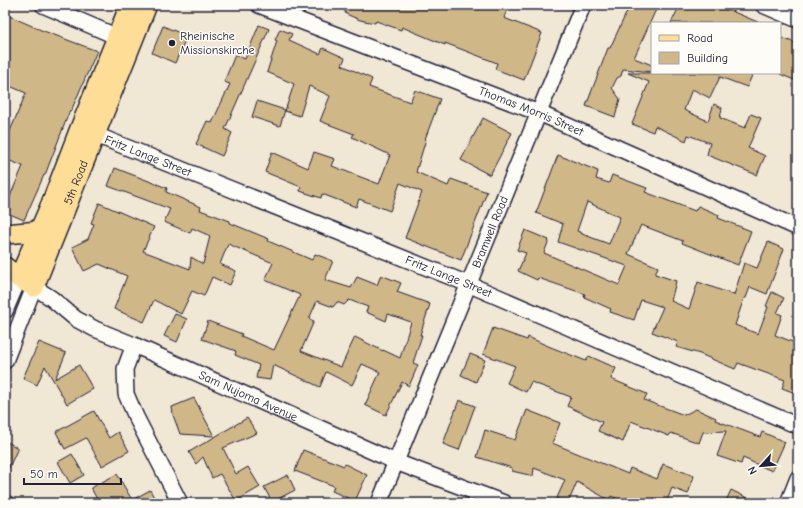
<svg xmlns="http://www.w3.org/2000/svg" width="803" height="508" viewBox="0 0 803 508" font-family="'Comic Neue',sans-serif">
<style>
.building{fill:#d0b787;stroke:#22223b;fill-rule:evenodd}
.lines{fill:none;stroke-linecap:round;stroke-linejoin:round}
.minor-casing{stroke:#22223b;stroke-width:18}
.major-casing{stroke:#22223b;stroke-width:22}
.minor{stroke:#fdfcf7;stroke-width:15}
.major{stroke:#fedd96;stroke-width:19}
.poi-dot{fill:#22223b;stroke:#fdfcf7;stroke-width:1.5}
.labels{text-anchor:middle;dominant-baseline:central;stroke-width:3;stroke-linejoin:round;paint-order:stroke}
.poi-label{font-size:12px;fill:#22223b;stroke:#fdfcf7;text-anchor:start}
.street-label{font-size:12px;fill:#22223b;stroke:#fdfcf7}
</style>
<rect width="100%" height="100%" fill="#f0e7d5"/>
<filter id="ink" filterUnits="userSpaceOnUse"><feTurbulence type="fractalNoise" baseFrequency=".025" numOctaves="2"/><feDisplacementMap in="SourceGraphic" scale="8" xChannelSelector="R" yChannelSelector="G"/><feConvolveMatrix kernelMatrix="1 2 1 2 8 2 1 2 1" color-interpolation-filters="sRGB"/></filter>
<g filter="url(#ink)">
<g class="building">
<path d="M342,5H509L504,18L542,33L524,80L495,69L497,63L445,43V45L402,27L401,30L376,21L375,23L360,20L346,14Z"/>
<path d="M630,5H658L634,58L652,65V72L623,69L621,76L617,78L612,88L620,99L615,117L586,106L608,48H610Z"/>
<path d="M680,5H717L760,23H671Z"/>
<path d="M5,14L41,30L97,51L71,111L70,110L45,175H44L24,220L5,212V208L23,166L5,159V143L26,93L5,84Z"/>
<path d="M259,25L269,29L225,129L232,133L222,156L196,144L207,121L212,123L230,84L224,82L235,55L245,59Z"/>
<path d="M163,26L187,36L175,63L152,53Z"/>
<path d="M280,29L292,34L289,40L320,54L323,48L345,58L342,65L372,79L369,87L410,102L415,90L440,99L425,139H426L416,172L448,186L451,179L487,192L461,260L405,238L422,192L400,183L390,211L359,199L356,207L322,194L321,198L300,191L301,187L265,172L272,152L308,168L314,152L335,159L332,166L379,184L390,155L352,137L354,134L320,121L330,96L309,86L300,116L285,111L294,84L267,72L277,41L275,40Z"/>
<path d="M782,38L798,44V70L794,80L780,74V44Z"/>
<path d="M628,73H753L747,87L720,77L710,98L692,89L684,110L708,121L714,104L722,108L720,118L745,128L751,114L761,118L748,148L765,156L757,175L707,155L710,143L688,135L686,141L655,126L653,132L632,124L649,82Z"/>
<path d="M257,101L285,110L280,126L252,117Z"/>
<path d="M483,118L512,133L490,175L461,160Z"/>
<path d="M558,155L598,171L596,179L609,183L612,175L647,188L645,192L695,211L698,206L719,215L718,218L751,231L738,265L682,243L683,241L641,225L628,254L658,267L655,274L676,281L671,301L689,309L698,282L734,295L744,263L757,268L768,242L784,249L767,294L750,287L746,298H744L735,325L758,334L768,307L766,306L772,292L784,298L777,313L782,315L775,335L798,344V394L782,388L785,380L738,363L735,369L700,354L676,347L678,342L652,332L663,307L641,300L634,320L610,312L611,309L584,297L585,294L538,278L537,280L518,271L526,253L517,250L525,230L549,240L544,253L619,285L627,266L558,242L563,224L536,213ZM587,202L620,217L609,244L582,234V233L577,231Z"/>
<path d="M115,168L167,188L166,192L201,207L200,210L230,221V223L269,239L268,241L312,260L315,254L333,261L325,280L351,288L357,277L377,285L381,275L401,283L397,292L430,304L420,335H422L413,363L418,365L409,386L402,382L386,415L365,405L380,372L362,364L352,385L326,372L320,387L273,365L270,380L256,378L259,365L235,355L236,351L202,339L208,321L242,334L241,336L274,350L300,295L265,280L273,263L228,244L220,264L236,271L230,285L212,277L204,296L192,291L181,314L154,300L144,322L114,309L127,276L99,264L84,271L72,247L88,239L94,224L91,223L99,203L154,227L143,251L190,269L191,257L203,264L210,236L192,228L190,233L164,222L170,209L108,186ZM349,300L368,307L366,312L386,321L388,314L411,322L400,358L383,350V351L355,337L341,367L301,351L314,321L309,319L317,301L333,307L337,302L344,305Z"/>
<path d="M175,314L187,319L177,342L164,336Z"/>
<path d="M493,328L527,340L528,337L548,346L586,361L589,356L616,368L611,379L647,394L644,400L684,415L696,409L716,418L715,420L760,437L762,432L785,442L772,471L743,458L741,464L717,456L726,431L703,432L699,443L671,433L669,436L631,421L623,442L598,431L602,422L567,406L571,397L531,382L526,392L507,383L515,366L483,354Z"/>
<path d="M39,342L66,353L55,379L79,365L93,389L67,404L45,366L37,385L23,378Z"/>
<path d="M470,354L485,360L476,382L461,375Z"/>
<path d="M194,398L214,436L180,434L173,415L172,407Z"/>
<path d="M459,400L475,406L459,450L443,444Z"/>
<path d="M527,410L560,423L552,443L628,474L630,468L657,479L663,464L694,476L688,494L672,488L666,503H628L611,496L609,500L577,482L568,503H563L556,500L565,480L534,468L533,476L512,471V468L477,457L485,430L515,440Z"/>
<path d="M94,411L109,438L118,432L129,451L102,466L86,438L65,449L56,432Z"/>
<path d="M247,418L257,433L223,448L236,474L248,467L260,487L236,501L220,474L212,478L203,457L196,464L189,452Z"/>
<path d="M5,441L18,448L5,476Z"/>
<path d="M303,450L344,466L345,464L367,475L355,501L332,491L334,486L295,471Z"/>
<path d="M72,454L84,475L70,483L58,462Z"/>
<path d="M117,474L132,500L150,490L157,503H99L91,488Z"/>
<path d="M288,475L295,490L272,502L264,487Z"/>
<path d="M731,490L758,503H725Z"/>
</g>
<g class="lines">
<g class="minor-casing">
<g id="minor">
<path d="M43,5L127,41"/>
<path id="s1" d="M259,5L539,113L798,228"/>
<path d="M763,5L798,20"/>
<path id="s2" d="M96,135L468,284L798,426"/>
<path d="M5,311L19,278"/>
<path d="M134,345L125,369L126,394L136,417L180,503"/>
<path id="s3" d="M5,361L34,287L51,298L76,319L95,329L134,345L396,462L504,503"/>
<path d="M5,503H6"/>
<path id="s4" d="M379,503L583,5"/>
<path d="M788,503L798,478"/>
</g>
</g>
<g class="major-casing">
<g id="major">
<path d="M5,234L39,231"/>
<path id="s5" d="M5,267L19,278L34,287L147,5"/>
<path d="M19,278L51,204L79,131L130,5"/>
</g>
</g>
<use href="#minor" class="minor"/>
<use href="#major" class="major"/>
</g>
</g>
<circle class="poi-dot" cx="172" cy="43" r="4"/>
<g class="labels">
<g class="poi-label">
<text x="180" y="36">Rheinische<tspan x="180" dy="14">Missionskirche</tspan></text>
</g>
<g class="street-label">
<text stroke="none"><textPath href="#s1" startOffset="292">Thomas Morris Street</textPath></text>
<text stroke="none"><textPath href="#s2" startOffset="56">Fritz Lange Street</textPath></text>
<text stroke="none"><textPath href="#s5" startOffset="148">5th Road</textPath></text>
<text stroke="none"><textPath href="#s4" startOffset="293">Bramwell Road</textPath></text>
<text stroke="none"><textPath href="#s2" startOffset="380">Fritz Lange Street</textPath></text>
<text stroke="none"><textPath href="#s3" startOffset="321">Sam Nujoma Avenue</textPath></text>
</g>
</g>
<rect width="803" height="508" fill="none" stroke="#fdfcf7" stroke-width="20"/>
<rect x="10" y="10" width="783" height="488" fill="none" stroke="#22223b" stroke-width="1.5" filter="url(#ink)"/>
<rect x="651" y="22" width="130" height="52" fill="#fdfcf7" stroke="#a5a5ac"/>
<rect x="659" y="35" width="20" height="6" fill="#fedd96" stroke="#a5a5ac"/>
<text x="687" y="42" font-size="12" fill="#22223b">Road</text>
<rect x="659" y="52" width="20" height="12" fill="#d0b787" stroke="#a5a5ac"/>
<text x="687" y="62" font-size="12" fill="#22223b">Building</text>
<g transform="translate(761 466) rotate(243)" stroke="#fdfcf7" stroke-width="3" paint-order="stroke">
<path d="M0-3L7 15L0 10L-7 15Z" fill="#22223b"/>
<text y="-6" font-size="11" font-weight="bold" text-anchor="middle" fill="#22223b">N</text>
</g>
<path d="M24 478v6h97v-6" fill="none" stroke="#22223b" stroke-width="2"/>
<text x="30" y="478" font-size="12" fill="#22223b" stroke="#fdfcf7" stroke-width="3" paint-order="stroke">50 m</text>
</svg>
